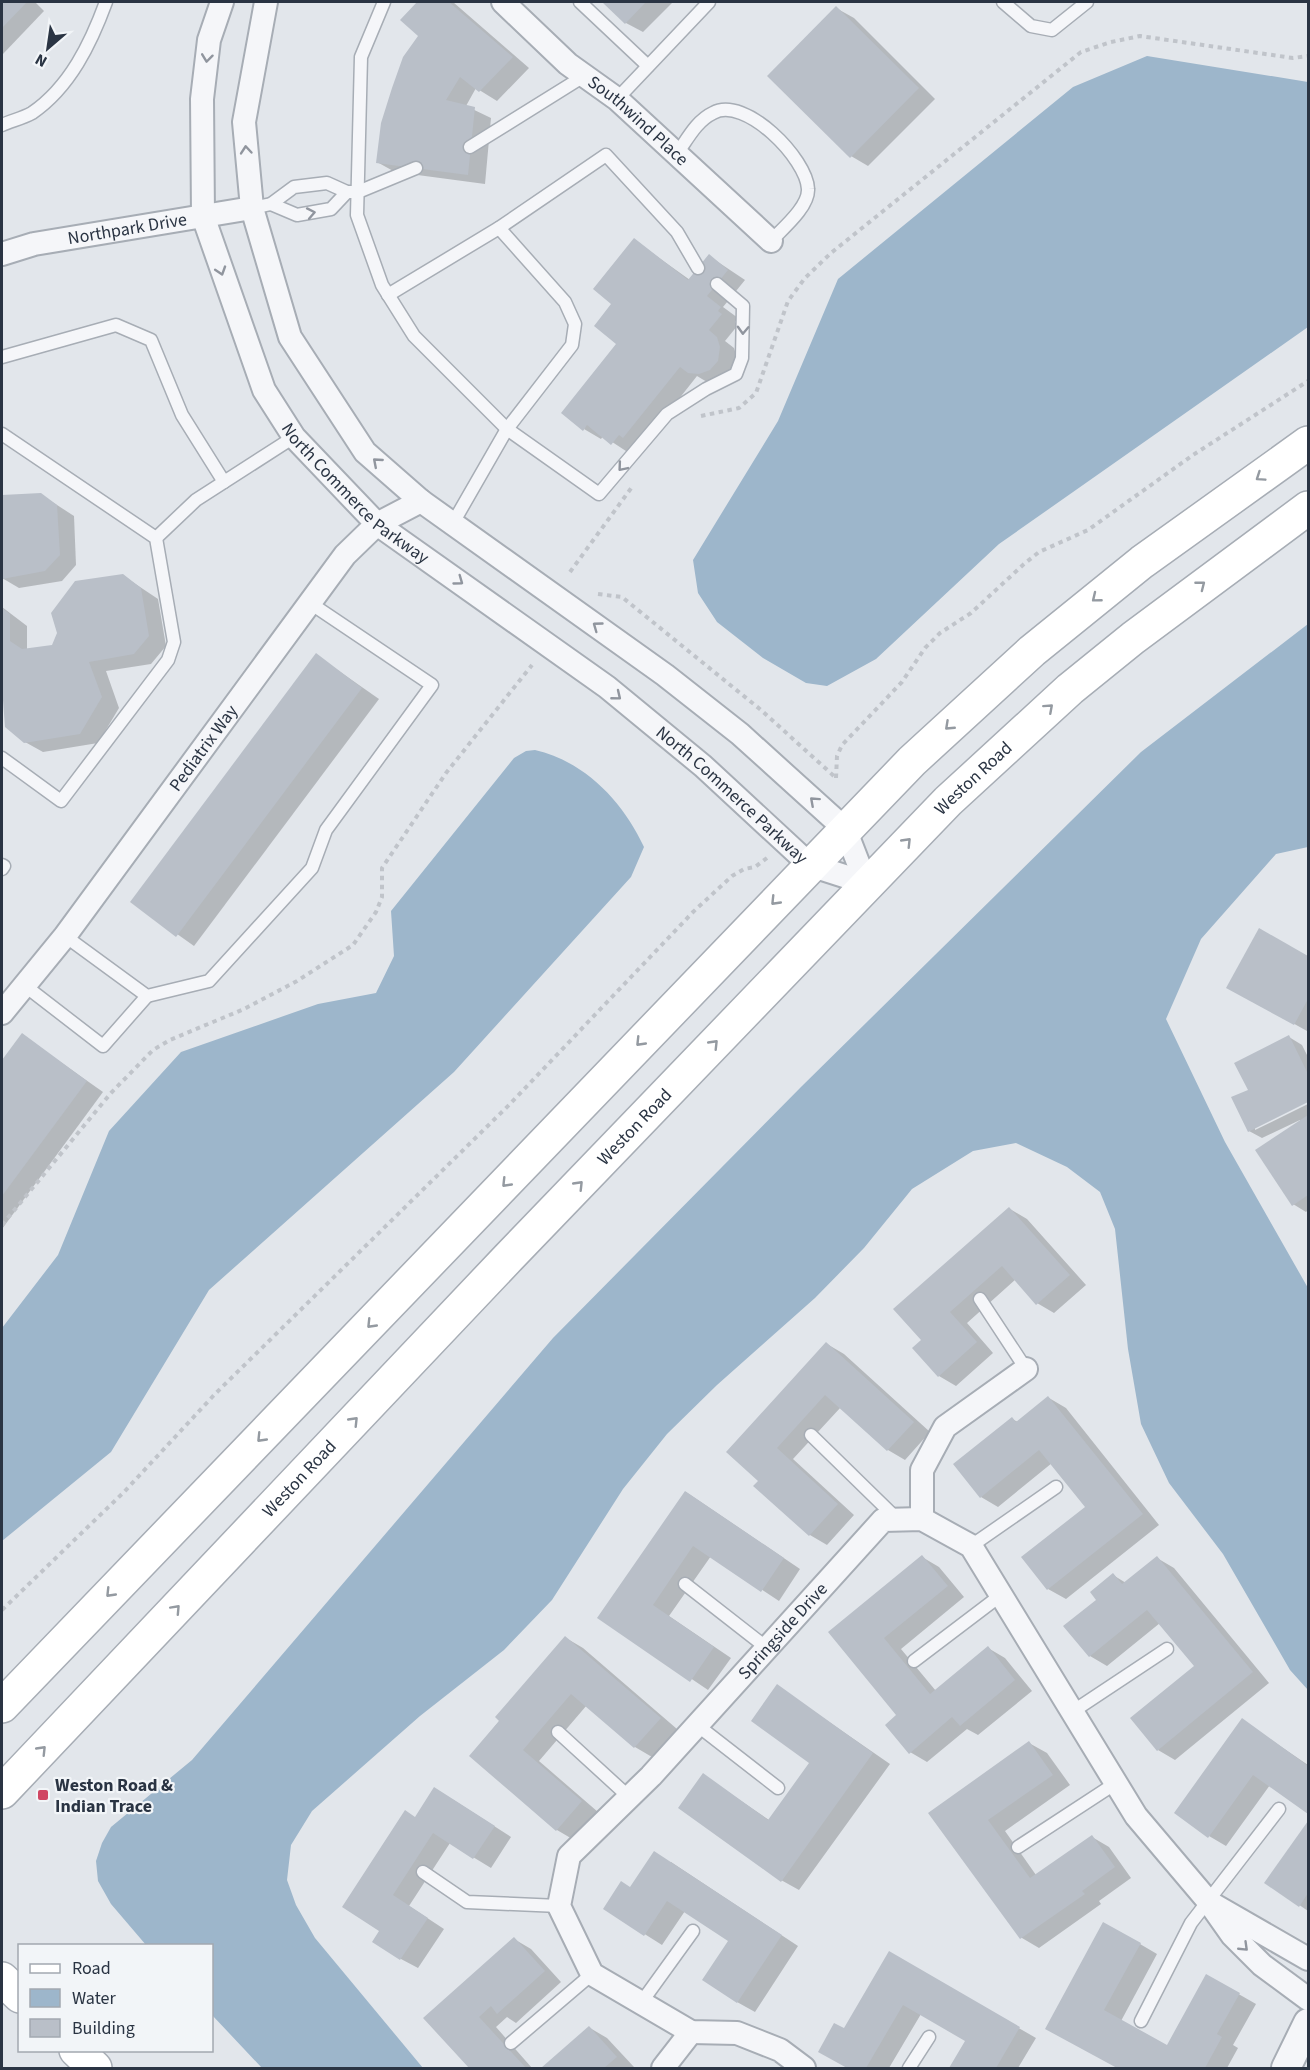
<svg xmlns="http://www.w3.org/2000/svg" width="1310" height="2070" viewBox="0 0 1310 2070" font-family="'Source Sans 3',sans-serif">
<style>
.water{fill:#9db6cb}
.shadow{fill:#0003}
.building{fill:#b9bfc8}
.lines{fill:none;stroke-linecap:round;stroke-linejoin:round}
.service-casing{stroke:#a7adb5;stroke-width:15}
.minor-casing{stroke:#a7adb5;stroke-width:26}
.tertiary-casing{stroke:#a7adb5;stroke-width:32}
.secondary-casing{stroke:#a7adb5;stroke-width:36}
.path{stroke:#c0c4ca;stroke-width:4;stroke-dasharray:4.5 4.5;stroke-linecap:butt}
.service{stroke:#f5f6f9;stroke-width:12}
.minor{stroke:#f5f6f9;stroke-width:22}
.tertiary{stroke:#f5f6f9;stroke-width:28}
.secondary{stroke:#fff;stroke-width:33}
.oneway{stroke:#90959e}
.oneway2{stroke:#949aa1}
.poi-dot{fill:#d04663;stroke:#f2f5f8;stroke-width:2}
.labels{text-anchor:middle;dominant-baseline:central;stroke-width:4.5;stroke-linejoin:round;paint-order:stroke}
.street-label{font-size:18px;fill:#2a3443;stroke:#f2f5f8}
.poi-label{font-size:18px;font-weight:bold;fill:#2a3443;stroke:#f2f5f8;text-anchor:start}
</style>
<rect width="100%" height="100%" fill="#e2e6eb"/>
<g class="water">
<path d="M1147,56L1308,82V327L999,544L876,659L827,686L806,683L763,658L717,622L698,593L693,560L778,421L838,279L1073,87Z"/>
<path d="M1308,624V847L1276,854L1201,939L1166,1019L1225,1142L1308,1288V1690L1290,1670L1223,1554L1169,1483L1141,1424L1128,1349L1115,1229L1100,1192L1067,1167L1016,1143L973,1151L912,1189L864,1248L815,1298L717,1385L667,1434L623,1489L552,1600L504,1650L420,1716L312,1811L291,1845L287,1880L296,1905L315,1938L423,2068H262L212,2015V1946L146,1945L111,1904L98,1881L96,1861L102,1843L111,1827L192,1760L553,1338L801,1087L1141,752Z"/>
<path d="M535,750C586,762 623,802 644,847L631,877L454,1072L209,1290L111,1452L2,1541V1328L58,1255L109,1131L181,1052L318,1004L376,993L394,956L391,911L514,758L526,751Z"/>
</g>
<g class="shadow">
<path d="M2,2H35L44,11L2,55Z"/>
<path d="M419,2H453L529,68L497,101L476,88L466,106L491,118L485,184L395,172L377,162L420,36L402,20Z"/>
<path d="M604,2H673L643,32L626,23Z"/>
<path d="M836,8L854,18L935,99L868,166L851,156Z"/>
<path d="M634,240L690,280L709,256L745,280L723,307L738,318L735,322L738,325L725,341L734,348L737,358L735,371L707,382L697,376L641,447L629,453L603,436L601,439L584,429L618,344L614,304Z"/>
<path d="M40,494L74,516L76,565L62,581L19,588L2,578V496Z"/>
<path d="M122,575L158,599L166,646L151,664L106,671L119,708L98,743L43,752L25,742L2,687V607L27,626V650L53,647Z"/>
<path d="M316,655L379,699L194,946L132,902Z"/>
<path d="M1259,930L1308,957L1307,1031L1228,987Z"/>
<path d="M22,1035L103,1092L2,1229V1063Z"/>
<path d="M1289,1037L1302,1045L1308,1057V1101L1255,1127V1130L1308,1104V1210L1306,1212L1293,1204L1300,1120L1262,1138L1249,1131L1250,1090Z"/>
<path d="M1010,1209L1027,1219L1086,1285L1054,1313L1037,1303L1016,1279L967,1323L993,1353L956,1386L939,1376L923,1340Z"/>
<path d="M827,1344L844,1354L930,1432L905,1460L888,1450L841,1407L793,1459L854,1515L827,1545L810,1535L760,1481Z"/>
<path d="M1049,1398L1066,1408L1159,1525L1066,1599L1048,1589L1023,1558L1087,1507L1052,1463L998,1507L981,1497L1012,1419L1018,1422Z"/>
<path d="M686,1492L800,1569L779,1601L711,1556L669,1616L731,1658L708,1690L600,1617Z"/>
<path d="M922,1557L939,1567L964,1597L901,1649L936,1691L988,1648L1005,1658L1032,1691L978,1735L967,1729L927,1762L910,1752L899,1716L830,1633Z"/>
<path d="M1157,1558L1174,1568L1269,1683L1175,1760L1158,1750L1196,1666L1160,1623L1107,1666L1090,1656L1098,1600L1113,1575L1126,1583Z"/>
<path d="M566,1638L583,1648L677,1729L652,1757L635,1747L587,1705L539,1761L598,1812L574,1840L557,1830L471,1756Z"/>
<path d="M777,1686L890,1764L799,1890L781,1880L703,1775L769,1820L811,1762Z"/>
<path d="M1242,1720L1308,1765V1813L1270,1785L1226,1846L1209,1836Z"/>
<path d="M1029,1743L1047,1753L1070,1785L1005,1831L1036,1875L1092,1837L1109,1847L1131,1878L1099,1901L1101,1904L1039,1948L1022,1938L930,1813Z"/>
<path d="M452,1799L511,1837L491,1868L450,1843L409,1906L444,1929L418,1968L401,1959L381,1931L416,1818Z"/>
<path d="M1308,1823V1911L1266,1882Z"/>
<path d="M671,1862L798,1946L755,2012L737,2002L730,1940L685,1911L662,1945L605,1909Z"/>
<path d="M514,1939L531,1949L561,1982L516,2023L507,2017L496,2027L532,2068H471L426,2018Z"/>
<path d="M1140,1944L1157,1954L1121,2021L1168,2047L1207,1976L1256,2004L1233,2045L1238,2048L1227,2068H1120L1064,2038Z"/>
<path d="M889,1953L1036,2038L1018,2068H950L967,2040L921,2014L889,2068H850L820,2051L845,2030Z"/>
<path d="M590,2028L607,2038L634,2067L544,2068Z"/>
</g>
<g class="building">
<path d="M2,2H27L2,28Z"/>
<path d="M417,2H449L513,57L479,92L460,77L446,100L475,107L468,175L376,163L381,123L392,88L403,57L418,36L400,20Z"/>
<path d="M602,2H646L625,24Z"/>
<path d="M836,6L919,88L850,158L767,76Z"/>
<path d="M634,238L688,280L709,254L728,270L707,296L721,307L718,311L722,314L709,330L717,337L720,347L718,361L710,370L699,374L688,373L680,367L623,438L619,435L611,445L587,425L583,431L561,413L616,344L594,326L611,304L593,289Z"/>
<path d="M41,493L57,505L60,555L45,571L2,579V495Z"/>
<path d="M123,574L141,588L149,636L134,654L89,662L102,697L80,734L24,743L5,727L2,687V608L10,614V641L22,649L52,645L57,633L51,613L75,581Z"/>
<path d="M316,653L362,688L176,937L130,902Z"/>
<path d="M1259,928L1308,956V999L1294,1025L1226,988Z"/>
<path d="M22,1033L87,1081L2,1196V1060Z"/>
<path d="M1289,1035L1308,1074V1102L1248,1132L1231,1097L1248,1090L1234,1063Z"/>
<path d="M1308,1115V1195L1292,1206L1255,1150Z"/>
<path d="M1009,1207L1070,1275L1036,1305L1002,1266L950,1312L977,1342L938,1377L912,1348L921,1340L893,1309Z"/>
<path d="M826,1342L914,1422L887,1451L825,1395L777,1448L838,1504L809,1536L753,1486L758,1481L726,1452Z"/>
<path d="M1048,1396L1143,1514L1047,1590L1021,1557L1085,1507L1039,1450L980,1498L953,1464L1012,1417L1016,1422Z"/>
<path d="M685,1491L784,1558L761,1592L693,1546L653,1605L714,1647L690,1682L597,1618Z"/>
<path d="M922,1555L948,1586L884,1638L930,1694L988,1646L1015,1680L960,1726L952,1717L909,1754L885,1725L896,1715L828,1632Z"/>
<path d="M1157,1556L1253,1672L1157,1751L1130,1718L1194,1666L1147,1610L1089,1657L1063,1626L1096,1600L1090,1592L1113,1573L1122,1584Z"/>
<path d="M565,1636L661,1718L634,1748L571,1694L523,1750L582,1801L556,1831L469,1756L499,1721L495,1717Z"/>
<path d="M777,1684L873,1753L781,1882L678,1808L703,1773L768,1820L809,1763L751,1721Z"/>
<path d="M1242,1718L1308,1766V1814L1253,1775L1208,1838L1174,1813Z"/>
<path d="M1029,1741L1053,1775L988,1820L1030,1878L1092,1835L1115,1867L1082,1891L1085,1894L1020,1939L928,1813Z"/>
<path d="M434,1787L495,1826L473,1859L433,1833L393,1895L428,1918L400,1960L372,1942L379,1931L342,1907L405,1810L415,1817Z"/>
<path d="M1308,1821V1893L1299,1907L1264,1883Z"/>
<path d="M654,1851L782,1935L737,2003L702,1980L728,1941L667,1901L644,1936L603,1909L621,1881L630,1887Z"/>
<path d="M1103,1922L1141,1943L1104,2010L1167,2045L1206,1974L1240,1993L1217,2034L1222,2037L1205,2068H1117L1045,2029Z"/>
<path d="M514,1937L545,1971L497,2014L491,2006L479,2017L526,2068H469L423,2018Z"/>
<path d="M889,1951L1020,2027L996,2068H949L965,2041L903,2005L866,2068H847L818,2052L834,2023L844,2028Z"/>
<path d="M589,2026L617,2057L604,2068H541Z"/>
</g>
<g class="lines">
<g class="service-casing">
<g id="service">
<path d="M384,2L361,57L357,215L382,285L414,336L507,429L599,494L667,414L706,389L736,374L742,358L743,306L717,284"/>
<path d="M580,2L648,66"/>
<path d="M1003,2L1031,26L1052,30L1087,2"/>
<path d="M617,99L709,2"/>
<path d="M2,125C11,121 23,118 32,113C70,87 91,43 106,2"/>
<path d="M470,147L584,76"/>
<path d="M676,155C687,140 696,121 713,113C745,95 807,159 808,189C809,207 782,229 771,241"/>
<path d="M271,204L297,215L331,209L347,192"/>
<path d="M252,208L271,204L294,187L327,183L347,192H358L416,168"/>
<path d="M388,295L499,228L606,155L677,232L698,268"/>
<path d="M2,357L116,325L151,340L182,415L224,482"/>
<path d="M2,434L156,538L174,642L168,660L61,801L2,758"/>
<path d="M453,523L507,429L572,345L575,324L565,302L499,228"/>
<path d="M156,538L196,500L294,437"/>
<path d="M2,865L4,866L2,869"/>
<path d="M65,936L147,996L209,981L312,868L326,830L432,685L310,603"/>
<path d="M24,985L103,1046L147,996"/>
<path d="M980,1299L1026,1369"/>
<path d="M811,1435L897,1519"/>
<path d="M971,1546L1056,1487"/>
<path d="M685,1584L767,1648"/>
<path d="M914,1661L1001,1595"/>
<path d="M1072,1712L1167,1649"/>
<path d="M697,1725L778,1788"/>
<path d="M558,1732L629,1797"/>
<path d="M1018,1847L1116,1783"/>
<path d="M423,1872L467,1902L559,1906"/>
<path d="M641,2003L693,1931"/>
<path d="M1141,2021L1191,1923L1279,1809"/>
<path d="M511,2043L592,1974"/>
<path d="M909,2068L929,2037"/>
</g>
</g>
<g class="minor-casing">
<g id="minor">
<path id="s1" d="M222,2L209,40L202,99L203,216L264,390L294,437L377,524L607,687L703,766L810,865L866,883"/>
<path d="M266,2L244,122L252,208L290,337L365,452L421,501L665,675L740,734L845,829L866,883"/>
<path id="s2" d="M503,2L568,64L617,99L771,241"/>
<path id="s3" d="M2,254L34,244L252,208"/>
<path id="s4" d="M2,1013L65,936L345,555L377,524L421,501"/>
<path d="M922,1519V1470L945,1427L1026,1369"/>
<path d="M1214,1905L1308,1959"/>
<path d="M663,2068L691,2032"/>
<path id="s5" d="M804,2068L780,2050L737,2033L691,2032L592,1974L559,1906L569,1856L651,1776L883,1520L922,1519L971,1546L1136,1816L1208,1901L1232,1935L1262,1965L1308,1999"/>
</g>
</g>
<g class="tertiary-casing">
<path id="tertiary" d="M1286,2068L1308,2023"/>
</g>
<g class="secondary-casing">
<g id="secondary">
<path d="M2,1706L912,761L1032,651L1142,562L1308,443"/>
<path id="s6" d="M2,1792L509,1257L948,801L1070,689L1133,638L1308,508"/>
<path d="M2,1979L20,1996"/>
<path d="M76,2050L95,2068"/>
</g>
</g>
<g class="path">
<path d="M701,416L739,408L756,393L788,301L805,278L831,253L1081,52L1111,42L1140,36L1293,58L1308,56"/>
<path d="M570,572L632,487"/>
<path d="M598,594L622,597L761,710L835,777"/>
<path d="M836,778L837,756L842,745L902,682L925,648L940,633L971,613L1024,564L1039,552L1088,530L1193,455L1308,381"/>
<path d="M2,1225L111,1093L153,1050L170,1040L244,1009L297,981L353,945L376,912L382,897V868L446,773L532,665"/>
<path d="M2,1610L124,1492L215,1394L509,1105L693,912L732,876L744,869L755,867L767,858"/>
</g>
<use href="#service" class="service"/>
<use href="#minor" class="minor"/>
<use href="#tertiary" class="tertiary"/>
<use href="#secondary" class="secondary"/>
</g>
<defs><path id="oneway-chevron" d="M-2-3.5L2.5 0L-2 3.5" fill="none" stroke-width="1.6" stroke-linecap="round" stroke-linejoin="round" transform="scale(1.5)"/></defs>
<g class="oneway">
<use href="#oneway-chevron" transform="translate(207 58) rotate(97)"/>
<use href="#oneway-chevron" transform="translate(246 150) rotate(-95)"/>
<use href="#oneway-chevron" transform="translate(311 213) rotate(-11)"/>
<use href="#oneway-chevron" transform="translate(221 271) rotate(72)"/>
<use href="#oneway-chevron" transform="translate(743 330) rotate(92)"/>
<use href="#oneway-chevron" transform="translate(377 462) rotate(-139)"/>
<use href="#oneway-chevron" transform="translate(622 467) rotate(130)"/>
<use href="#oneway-chevron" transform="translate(459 581) rotate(36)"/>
<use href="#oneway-chevron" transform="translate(597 626) rotate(-144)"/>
<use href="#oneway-chevron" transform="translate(617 696) rotate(39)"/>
<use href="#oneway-chevron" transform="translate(814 801) rotate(-138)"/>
<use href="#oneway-chevron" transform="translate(1244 1947) rotate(44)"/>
</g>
<g class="oneway2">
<use href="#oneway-chevron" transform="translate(1260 477) rotate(146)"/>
<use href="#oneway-chevron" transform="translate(1201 585) rotate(-38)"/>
<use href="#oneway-chevron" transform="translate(1096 598) rotate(141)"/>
<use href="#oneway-chevron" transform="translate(1049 708) rotate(-42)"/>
<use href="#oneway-chevron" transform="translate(949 726) rotate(137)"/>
<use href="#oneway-chevron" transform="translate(907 842) rotate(-46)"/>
<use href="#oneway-chevron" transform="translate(775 901) rotate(134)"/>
<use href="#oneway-chevron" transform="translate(640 1042) rotate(134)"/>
<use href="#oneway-chevron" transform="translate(714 1044) rotate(-46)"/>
<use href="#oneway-chevron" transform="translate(506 1183) rotate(134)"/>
<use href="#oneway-chevron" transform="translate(579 1185) rotate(-46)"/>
<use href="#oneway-chevron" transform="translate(371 1324) rotate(134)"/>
<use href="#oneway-chevron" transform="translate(354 1421) rotate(-46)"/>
<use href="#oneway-chevron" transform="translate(261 1438) rotate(134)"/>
<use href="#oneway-chevron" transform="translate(110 1593) rotate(134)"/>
<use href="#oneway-chevron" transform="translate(176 1609) rotate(-47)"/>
<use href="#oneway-chevron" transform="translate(42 1750) rotate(-46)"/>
</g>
<rect class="poi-dot" x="37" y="1789" width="12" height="12" rx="3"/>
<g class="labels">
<g class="street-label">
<text stroke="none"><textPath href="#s2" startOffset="180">Southwind Place</textPath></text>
<text stroke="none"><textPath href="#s3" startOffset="128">Northpark Drive</textPath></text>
<text stroke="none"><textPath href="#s1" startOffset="540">North Commerce Parkway</textPath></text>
<text stroke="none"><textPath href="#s4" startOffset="333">Pediatrix Way</textPath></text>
<text stroke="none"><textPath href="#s6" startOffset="1404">Weston Road</textPath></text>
<text stroke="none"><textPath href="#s1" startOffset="1024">North Commerce Parkway</textPath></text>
<text stroke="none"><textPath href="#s6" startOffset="918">Weston Road</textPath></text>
<text stroke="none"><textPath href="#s6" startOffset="432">Weston Road</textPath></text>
<text stroke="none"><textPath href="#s5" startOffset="674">Springside Drive</textPath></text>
</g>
<g class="poi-label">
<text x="55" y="1785">Weston Road &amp;<tspan x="55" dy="21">Indian Trace</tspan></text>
</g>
</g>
<rect width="1310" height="2070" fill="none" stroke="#2a3443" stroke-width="6"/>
<rect x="18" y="1944" width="195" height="108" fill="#f2f5f8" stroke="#a2a8b0" stroke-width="1.5"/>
<rect x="30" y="1964" width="30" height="9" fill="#ffffff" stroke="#a2a8b0" stroke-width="1.5"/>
<text x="72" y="1974" font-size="18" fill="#2a3443">Road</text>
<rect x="30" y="1989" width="30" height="18" fill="#9db6cb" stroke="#a2a8b0" stroke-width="1.5"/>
<text x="72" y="2004" font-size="18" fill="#2a3443">Water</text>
<rect x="30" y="2019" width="30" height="18" fill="#b9bfc8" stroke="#a2a8b0" stroke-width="1.5"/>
<text x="72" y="2034" font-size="18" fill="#2a3443">Building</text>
<g transform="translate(48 48) rotate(209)" stroke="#f2f5f8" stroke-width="4.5" paint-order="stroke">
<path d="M0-4.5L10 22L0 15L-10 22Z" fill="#2a3443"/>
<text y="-9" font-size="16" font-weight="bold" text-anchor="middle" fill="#2a3443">N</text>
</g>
</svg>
